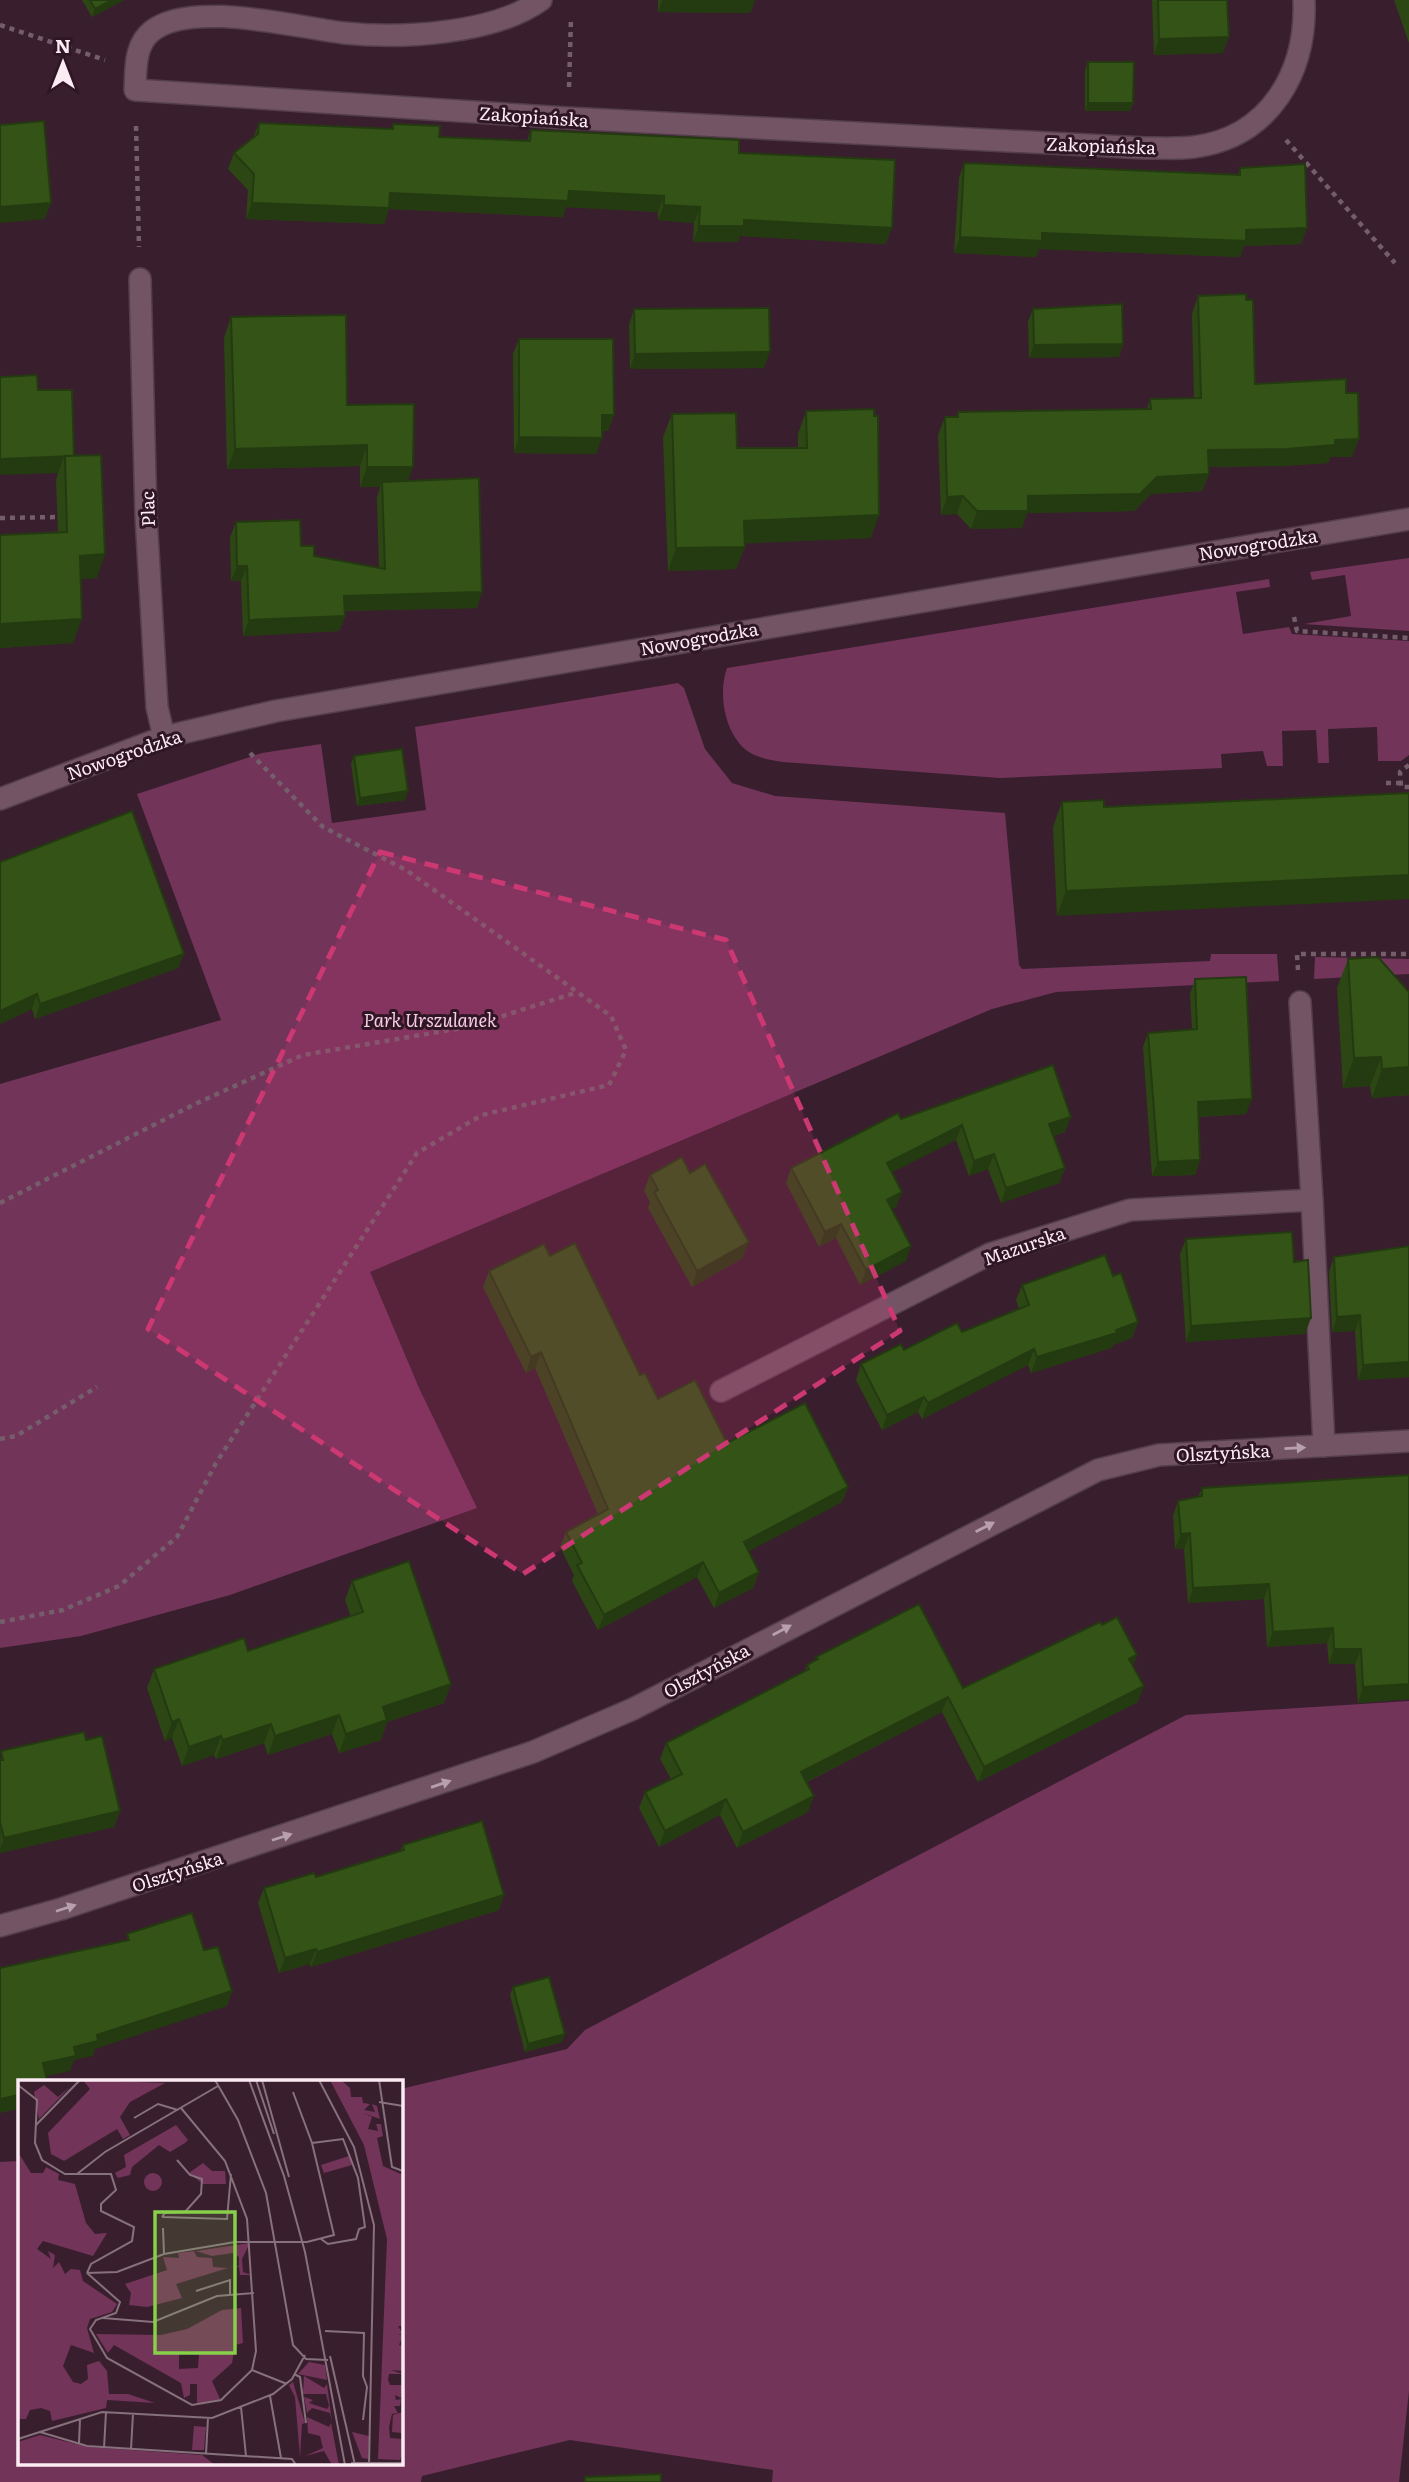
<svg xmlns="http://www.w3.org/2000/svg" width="1409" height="2482" viewBox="0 0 1409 2482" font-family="Literata,serif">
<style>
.green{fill:#73345a}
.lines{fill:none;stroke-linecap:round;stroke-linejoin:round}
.street-casing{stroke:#543e4b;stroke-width:24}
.path{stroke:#755e6b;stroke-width:4.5;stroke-dasharray:5 5;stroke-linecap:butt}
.street{stroke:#725464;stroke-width:21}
.wall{fill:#2c4714}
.shaded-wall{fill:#243a10}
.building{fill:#335317;stroke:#243a10;stroke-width:2}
.oneway{fill:#b8a0ac}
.marked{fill:#cb3872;fill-opacity:0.2;stroke:#cb3872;stroke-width:5;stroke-dasharray:14 9;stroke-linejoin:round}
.labels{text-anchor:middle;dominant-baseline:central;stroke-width:6;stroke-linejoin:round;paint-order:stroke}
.street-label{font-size:18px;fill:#fdebf4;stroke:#2e1624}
.park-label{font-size:18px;font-style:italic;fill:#f9cce4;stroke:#2e1624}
.inset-road{fill:none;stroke:#87717d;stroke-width:2}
.view{fill:#88cf4a;fill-opacity:0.15;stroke:#88cf4a;stroke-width:3.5}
.inset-edge{fill:none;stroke:#fdebf4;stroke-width:3.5}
</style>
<rect width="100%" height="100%" fill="#391f2e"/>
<g class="green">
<path d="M1409,558V631L1304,624L1351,616L1345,575L1312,580L1310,572Z"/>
<path d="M1269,579L1270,587L1236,592L1243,634L1289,627L1292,634L1409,641V755L1401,761H1378L1377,727L1328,729L1329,763H1318L1316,730L1282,731L1283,766H1267L1263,751L1221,754L1222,768L1000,778L783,762C771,760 756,758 746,750C724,731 718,693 727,668Z"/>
<path d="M678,683L684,688L705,749L732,783L775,796L1005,813L1019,965L1022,969L1210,961L1211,954H1277L1279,981L1056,992L992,1009L370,1272L419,1388L477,1508L230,1595L81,1636L0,1648V1084L221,1020L137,794L262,753L321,744L332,823L426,810L415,727Z"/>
<path d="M1315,957L1409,959V974L1314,979Z"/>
<path d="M1409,1701V2391L1399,2482H772L773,2470L570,2440L422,2476L421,2482H0V2162L19,2161V2463H401V2089L567,2049L585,2030L1186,1715Z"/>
</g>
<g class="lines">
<g class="street-casing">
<g id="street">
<path d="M541,0C494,34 401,39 344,33C296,27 190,0 152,31C134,45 136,70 135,90L567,118L1145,148C1161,148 1178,149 1194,147C1270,137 1307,72 1304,0"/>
<path d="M140,279L146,516L157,707L164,737"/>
<path d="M0,799L164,737L276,711L1409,519"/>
<path d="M1300,1002L1312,1200"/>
<path d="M721,1391L990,1254L1130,1210L1312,1200L1324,1446"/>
<path d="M0,1926L61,1909L533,1752L633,1709L1098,1470L1159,1455L1409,1441"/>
</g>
</g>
<g class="path">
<path d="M0,25L105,60"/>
<path d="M569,87L571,18"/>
<path d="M136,126L139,247"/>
<path d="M1286,140L1395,263"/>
<path d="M0,518L62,517"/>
<path d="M1294,617L1297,631L1409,638"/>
<path d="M1409,765L1400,772L1401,787H1409"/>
<path d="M1386,783H1401"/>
<path d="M1298,970L1297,954H1409"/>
<path d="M0,1203L195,1104L303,1055L468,1027L578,992"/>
<path d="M0,1439L16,1436L97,1387"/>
<path d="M0,1622L63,1610L119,1586L177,1537L216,1463L417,1153L482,1115L609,1085L626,1050L611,1016L406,870L323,827L250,753"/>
</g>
<use href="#street" class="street"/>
</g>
<g class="wall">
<path d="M82,0H124L92,17Z"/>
<path d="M658,0H755L750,13L658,12Z"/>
<path d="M1152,0H1227L1223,53L1154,55Z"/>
<path d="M1394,0H1409V43Z"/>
<path d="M1088,62L1133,103L1130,111H1085V70Z"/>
<path d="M259,123L391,129L393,124L439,137L527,141L531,130L739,153L886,244L740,236L738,242H693L694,223L658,220V212L566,207L563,217L389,209L384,224L246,219L248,190L228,169L234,153L253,138Z"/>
<path d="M964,163L1238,174L1240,168L1307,228L1301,244L1244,246L1240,257L1039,249L1036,257L954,253L959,178Z"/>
<path d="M1198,296L1246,300L1255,384L1346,393L1352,457H1330L1328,463L1281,466L1208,467L1209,474L1202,491L1151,494L1134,511L1027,513L1022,528L971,529L957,514L941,515L938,435L945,417H956L958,412L1147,409L1150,399L1194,398L1192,314Z"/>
<path d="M634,309L764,368L630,369L629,325Z"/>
<path d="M1033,309L1123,344L1119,357L1029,358L1028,322Z"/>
<path d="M231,317L347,405L408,481L477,608L344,611L345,616L339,631L243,636L241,581H231L230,537L236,522L301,546L314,556L379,568L377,498L380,487H360V466L227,469L224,338Z"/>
<path d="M519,339L614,415L608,431H602L596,454L514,453L513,354Z"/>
<path d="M38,390L74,456L97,578L81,579L73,643L0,648V535L58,532L56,480L58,473Z"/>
<path d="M806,411L871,538L745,543L736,569L668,571L663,437L672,414L737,448H798V434Z"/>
<path d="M354,756L405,800L357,806L351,764Z"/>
<path d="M1104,800L1057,916L1053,827L1062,802Z"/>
<path d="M0,862L184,954L178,968L35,1019L32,1009L0,1024Z"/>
<path d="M1348,959L1409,992V1095L1372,1098L1370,1086L1343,1088L1337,988Z"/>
<path d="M1195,979L1246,1114L1198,1117L1200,1160L1195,1175L1152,1176L1143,1047L1148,1033L1192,1030L1190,994Z"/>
<path d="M901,1119L1065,1132L1053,1136L1065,1168L1059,1183L1001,1203L988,1169L969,1176L956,1140L892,1172L902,1192L896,1207L892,1209L906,1261L860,1285L836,1238L819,1247L786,1183L791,1168Z"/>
<path d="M690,1173L743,1258L692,1287L648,1208L650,1202L644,1191L650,1175Z"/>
<path d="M1186,1239L1294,1262L1305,1334L1186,1342L1180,1254Z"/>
<path d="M1409,1246V1377L1358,1380L1355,1331L1332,1332L1329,1272L1334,1257Z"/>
<path d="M550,1256L658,1399L727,1443L848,1487L842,1502L749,1551L759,1572L753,1588L714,1608L697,1577L598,1630L572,1581L574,1575L560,1547L566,1532L598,1514L535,1368L526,1373L483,1287L489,1271Z"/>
<path d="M1113,1276L1138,1322L1132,1338L1113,1345L1111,1348L1031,1373L1028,1365L922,1419L918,1412L882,1430L856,1380L861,1364L962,1332L1019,1309L1016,1300L1022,1285Z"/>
<path d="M1409,1475V1699L1358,1703L1355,1664H1329L1327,1643L1267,1647L1264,1599L1188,1603L1184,1549H1175L1173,1516L1178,1501L1198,1497L1202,1488Z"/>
<path d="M352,1581L451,1684L444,1703L387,1722L381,1740L339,1753L332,1734L268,1755L264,1743L216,1759L214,1755L182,1766L172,1738L165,1741L147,1688L154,1669L248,1651L351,1617L345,1600Z"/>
<path d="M1102,1625L1137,1655L1133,1665L1138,1702L978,1782L942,1712L807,1782L808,1812L737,1848L720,1815L659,1847L639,1808L645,1792L671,1779L660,1759L666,1743L804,1672L807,1665L815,1661L816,1657L963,1688Z"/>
<path d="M86,1740L120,1811L114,1827L0,1853L1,1751Z"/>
<path d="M403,1845L499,1910L311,1967L310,1964L279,1973L258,1903L264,1888L316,1877L400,1851Z"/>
<path d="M513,1987L562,2042L525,2052L510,1995Z"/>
</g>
<g class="shaded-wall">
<path d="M112,0H124L92,17L95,9Z"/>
<path d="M662,0H755L750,13L658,12Z"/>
<path d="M1229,37L1223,53L1154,55L1159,39Z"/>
<path d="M1088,103H1133L1130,111H1085Z"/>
<path d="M569,191L664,196L658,212L566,207L563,217L389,209L384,224L246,219L252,203L390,193Z"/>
<path d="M51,203L45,219L0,223V207Z"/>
<path d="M664,205L700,207L694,223L658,220Z"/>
<path d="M744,220L892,228L886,244L740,236L738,242H693L699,226Z"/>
<path d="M1307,228L1301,244L1244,246L1240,257L1039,249L1036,257L954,253L960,237L1042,233L1246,230Z"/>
<path d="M1123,344L1119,357L1029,358L1034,345Z"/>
<path d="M770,352L764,368L630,369L635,354Z"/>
<path d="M602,415H614L608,431H596Z"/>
<path d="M519,437L602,438L596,454L514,453Z"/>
<path d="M1359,439L1352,457H1330L1328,463L1281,466L1202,467L1208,450L1335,440Z"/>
<path d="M367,445L360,466L227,469L235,449Z"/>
<path d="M64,457L58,473L0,475V459Z"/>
<path d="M367,467H413L406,487L382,482L380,487H360Z"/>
<path d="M1209,474L1202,491L1151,494L1134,511L1027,513L1022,528L971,529L977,511L1028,496L1157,477Z"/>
<path d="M963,496L957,514L941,515L947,497Z"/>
<path d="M879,515L871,538L736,544L744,521Z"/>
<path d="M745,547L736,569L668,571L676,548Z"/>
<path d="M105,554L97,578L72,580L80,556Z"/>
<path d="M237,566H247L241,581H231Z"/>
<path d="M482,592L477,608L338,611L344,596Z"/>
<path d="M345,616L339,631L243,636L249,620Z"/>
<path d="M82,619L73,643L0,648V624Z"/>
<path d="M408,791L405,800L357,806L360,798Z"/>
<path d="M1409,875V899L1057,916L1066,891Z"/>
<path d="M184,954L178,968L35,1019L40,1004Z"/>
<path d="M37,994L32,1009L0,1024V1011Z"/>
<path d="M1381,1057L1370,1086L1343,1088L1354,1058Z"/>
<path d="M1409,1067V1095L1372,1098L1382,1069Z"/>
<path d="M1252,1099L1246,1114L1193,1117L1198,1102Z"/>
<path d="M1071,1117L1065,1132L1044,1139L1049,1124Z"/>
<path d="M962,1125L956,1140L881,1178L887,1163Z"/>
<path d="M994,1154L988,1169L969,1176L974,1161Z"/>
<path d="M1200,1160L1195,1175L1152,1176L1158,1162Z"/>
<path d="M1065,1168L1059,1183L1001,1203L1006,1188Z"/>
<path d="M902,1192L896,1207L882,1215L887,1200Z"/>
<path d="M841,1224L836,1238L819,1247L825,1232Z"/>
<path d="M749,1242L743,1258L692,1287L697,1271Z"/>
<path d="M911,1246L906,1261L860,1285L866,1270Z"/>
<path d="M1360,1315L1355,1331L1332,1332L1337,1317Z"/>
<path d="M1311,1318L1305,1334L1186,1342L1191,1326Z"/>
<path d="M1138,1322L1132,1338L1113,1345L1111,1348L1031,1373L1037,1357Z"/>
<path d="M1034,1349L1028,1365L922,1419L928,1403Z"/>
<path d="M541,1352L535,1368L526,1373L531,1357Z"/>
<path d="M1409,1362V1377L1358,1380L1363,1365Z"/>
<path d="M924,1397L918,1412L882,1430L887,1415Z"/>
<path d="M848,1487L842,1502L738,1557L744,1542Z"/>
<path d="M1190,1533L1184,1549H1175L1181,1534Z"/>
<path d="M703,1562L697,1577L598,1630L604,1615Z"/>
<path d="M759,1572L753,1588L714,1608L719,1593Z"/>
<path d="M1269,1584L1264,1599L1188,1603L1193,1588Z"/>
<path d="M1333,1628L1327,1643L1267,1647L1273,1632Z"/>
<path d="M1334,1649H1361L1355,1664H1329Z"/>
<path d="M1137,1655L1131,1670L1129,1659Z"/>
<path d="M451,1684L444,1703L387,1722L381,1740L339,1753L346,1734L383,1707Z"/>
<path d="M1409,1684V1699L1358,1703L1363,1687Z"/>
<path d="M1144,1686L1138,1702L978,1782L984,1767Z"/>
<path d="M948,1697L942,1712L796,1787L801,1772Z"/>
<path d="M339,1715L332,1734L268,1755L275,1736Z"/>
<path d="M179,1719L172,1738L165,1741L172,1722Z"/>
<path d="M271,1724L264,1743L216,1759L223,1740Z"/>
<path d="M221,1736L214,1755L182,1766L189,1747Z"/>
<path d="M814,1796L808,1812L737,1848L743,1832Z"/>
<path d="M726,1799L720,1815L659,1847L665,1831Z"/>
<path d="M120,1811L114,1827L0,1853V1849L4,1838Z"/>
<path d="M504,1895L499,1910L311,1967L317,1952Z"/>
<path d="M316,1949L310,1964L279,1973L285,1958Z"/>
<path d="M232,1991L227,2006L95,2049L93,2056L74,2060L70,2071L38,2078L43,2063L97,2035Z"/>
<path d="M565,2034L562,2042L525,2052L528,2044Z"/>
<path d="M19,2095V2109L0,2113V2099Z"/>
</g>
<g class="building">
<path d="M90,0H112L95,9Z"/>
<path d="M1158,0H1227L1229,37L1159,39Z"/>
<path d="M1088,62H1134L1133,103H1088Z"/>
<path d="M44,121L51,203L0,207V125Z"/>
<path d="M259,123L393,129V124L440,126L439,137L530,141L531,130L739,140V153L895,160L892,228L744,220V226H699L700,207L664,205V196L569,191L568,201L390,193L389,208L252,203L254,174L234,153L258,134Z"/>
<path d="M964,163L1240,175V168L1305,164L1307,228L1246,230V241L1042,233V241L960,237Z"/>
<path d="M1246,294V300H1253L1255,384L1346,379V393H1358L1359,439L1335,440V445L1287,449L1208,450L1209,474L1157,477L1140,494L1028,496V511H977L963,496L947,497L945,417H958V412L1151,409L1150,399L1201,398L1198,296Z"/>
<path d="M1122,304L1123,344L1034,345L1033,309Z"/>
<path d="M769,308L770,352L635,354L634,309Z"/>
<path d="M346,315L347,405L414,404L413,467H367V445L235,449L231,317Z"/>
<path d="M519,339H613L614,415H602V438L519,437Z"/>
<path d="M37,375L38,390H72L74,456L0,459V377Z"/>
<path d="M874,409V416H878L879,515L744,521L745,547L676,548L672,414L736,413L737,448H807L806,411Z"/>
<path d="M101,455L105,554L80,556L82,619L0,624V535L67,532L65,456Z"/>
<path d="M479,478L482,592L344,596L345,616L249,620L247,566H237L236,522L300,520L301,546H314V556L385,569L382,482Z"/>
<path d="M402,749L408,791L360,798L354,756Z"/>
<path d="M1409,793V875L1066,891L1062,802L1104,800V807Z"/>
<path d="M132,811L184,954L40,1004L37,994L0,1011V862Z"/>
<path d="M1378,957L1409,992V1067L1382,1069L1381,1057L1354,1058L1348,959Z"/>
<path d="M1246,977L1252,1099L1198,1102L1200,1160L1158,1162L1148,1033L1197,1029L1195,979Z"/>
<path d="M1053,1065L1071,1117L1049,1124L1065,1168L1006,1188L994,1154L974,1161L962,1125L887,1163L902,1192L887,1200L911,1246L866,1270L841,1224L825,1232L791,1168L898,1113L901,1119Z"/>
<path d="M682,1157L690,1173L705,1164L749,1242L697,1271L654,1192L658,1190L650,1175Z"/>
<path d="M1292,1232L1294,1262L1308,1260L1311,1318L1191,1326L1186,1239Z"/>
<path d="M575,1243L640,1375L645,1373L658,1399L695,1380L727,1443L805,1403L848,1487L744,1542L759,1572L719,1593L703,1562L604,1615L577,1565L582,1563L566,1532L608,1509L541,1352L531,1357L489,1271L544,1244L550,1256Z"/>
<path d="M1409,1246V1362L1363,1365L1360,1315L1337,1317L1334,1257Z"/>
<path d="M1105,1255L1113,1276L1121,1273L1138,1322L1116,1330L1117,1333L1037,1357L1034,1349L928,1403L924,1397L887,1415L861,1364L901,1344L904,1350L957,1323L962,1332L1029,1305L1022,1285Z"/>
<path d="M1409,1475V1684L1363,1687L1361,1649H1334L1333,1628L1273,1632L1269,1584L1193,1588L1190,1533L1181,1534L1178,1501L1202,1496V1488Z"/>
<path d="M409,1561L451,1684L383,1707L387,1720L346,1734L339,1715L275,1736L271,1724L223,1740L221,1736L189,1747L179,1719L172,1722L154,1669L244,1638L248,1651L363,1612L352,1581Z"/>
<path d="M919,1604L963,1688L1100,1622L1102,1625L1117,1617L1137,1655L1129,1659L1144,1686L984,1767L948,1697L801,1772L814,1796L743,1832L726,1799L665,1831L645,1792L682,1774L666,1743L809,1669L807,1665L818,1659L816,1657Z"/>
<path d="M84,1732L86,1740L102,1736L120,1811L4,1838L0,1822V1760H3L1,1751Z"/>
<path d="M482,1821L504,1895L317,1952L316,1949L285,1958L264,1888L314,1873L316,1877L404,1850L403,1845Z"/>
<path d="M192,1913L204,1950L218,1947L232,1991L97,2035L98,2041L74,2047L76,2056L43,2063L47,2081H19V2095L0,2099V1968L129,1940L127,1934Z"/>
<path d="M549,1977L565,2034L528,2044L513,1987Z"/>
<path d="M661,2474V2482H585V2477Z"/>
</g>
<defs><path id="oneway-solid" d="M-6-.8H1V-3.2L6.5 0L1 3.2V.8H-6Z" transform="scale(1.75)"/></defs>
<g class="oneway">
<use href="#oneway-solid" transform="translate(1295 1448) rotate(-3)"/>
<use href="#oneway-solid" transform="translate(985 1527) rotate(-27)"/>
<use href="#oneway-solid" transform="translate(782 1630) rotate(-28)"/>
<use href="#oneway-solid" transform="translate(441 1784) rotate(-19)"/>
<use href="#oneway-solid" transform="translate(282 1837) rotate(-18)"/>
<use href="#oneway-solid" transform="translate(66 1908) rotate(-18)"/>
</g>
<path class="marked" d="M380,852L726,940L900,1331L523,1574L148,1329Z"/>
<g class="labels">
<g class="street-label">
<text transform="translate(534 116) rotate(4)">Zakopiańska</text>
<text transform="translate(1101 145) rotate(2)">Zakopiańska</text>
<text transform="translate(147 509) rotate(-92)">Plac</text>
<text transform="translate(1258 544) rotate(-9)">Nowogrodzka</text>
<text transform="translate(699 638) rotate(-10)">Nowogrodzka</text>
<text transform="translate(124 754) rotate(-19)">Nowogrodzka</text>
<text transform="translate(1024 1245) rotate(-19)">Mazurska</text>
<text transform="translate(1223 1452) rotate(-3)">Olsztyńska</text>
<text transform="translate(706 1670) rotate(-28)">Olsztyńska</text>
<text transform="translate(177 1871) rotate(-18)">Olsztyńska</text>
</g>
<g class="park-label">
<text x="430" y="1019">Park Urszulanek</text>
</g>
</g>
<g transform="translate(18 2080)">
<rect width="385" height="385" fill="#391f2e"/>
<path d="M65,0L147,3L112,22L102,37L112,55L105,59L99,49L46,81L33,74L30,53L72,9ZM312,0H323L332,8L333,17H344L345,23L352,24L346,30L357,32L354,24L359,26L362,39L345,33L354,37L350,49L360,51L358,44H363L365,56L359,58L365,86L385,95V246H380L385,254L379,255H385L381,265L385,266V291L373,290L385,294H371L370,300L372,305H385L383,318L377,315L378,320L383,319L382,326H376L380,333L374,334L371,347L372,358L384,359V353L374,352L375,335L385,332V372L382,380L360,379L369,159L346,65ZM26,5L40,17L53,6L21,39L16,12ZM158,45L170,60L167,63L152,72L141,65L114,87L112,95L100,98L97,93L108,87L106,75ZM0,72L13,93H25L28,87L41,94L40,100L57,104L68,143L77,154L89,153L75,176L25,161L19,169L33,179L30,171L37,175L35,188L41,182L47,194L53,189L62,190L65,201L99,224L94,232L72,239L69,248L76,273L53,265L45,286L55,302L63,304L70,299L69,285L81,281L89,291L91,314H110L137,323L89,320L88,328L34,341L32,331L23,328L12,330L8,339H0ZM331,76L334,85L306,93L303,85ZM185,83L194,91H207L208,104H185L171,93ZM126 102a9 9 0 1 1 18 0a9 9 0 1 1-18 0ZM232,163L224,179L225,192L234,195H222L221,187L212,188L221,186V177L215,173L194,176L178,171ZM176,171L179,177L194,178L195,187L210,188L158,204L164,218L129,227L111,225L113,213L107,204L149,190L145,177L161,178L160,173ZM223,228L225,263L217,265L214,283L194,301L202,319L179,324V304H172V315L166,318L163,303L96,265L90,273L78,254L143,255L169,249L204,230ZM169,271L181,273L180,288L161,289V273ZM291,282L307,285L309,300L280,294ZM286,296L306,308L309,304L314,342L312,333L294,328L289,333L286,317L295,320L291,323L309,329L311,326L308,314H285ZM275,302L287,343L284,344L282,377L277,317L271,305ZM289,337L311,347L313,343L321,385H314L306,371L287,376L305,368L302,356L290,353ZM176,346L188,347L186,370H174ZM334,352L351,356L350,379L344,378ZM22,355L70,367L184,375L197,385H0V362Z" fill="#73345a" fill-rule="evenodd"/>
<path class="inset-road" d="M197,0L220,40L248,113L275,265L288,279L310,280M231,0L266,96L287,172L327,385M238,0L256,54M244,0L271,97M301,0L336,67L356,145L351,385M361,0L374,87L385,91M0,5L19,20L17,63L24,80L47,94H93L98,110L83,124V131L116,147L114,161L73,184L69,193M361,22L385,26M116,38L140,24L160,30M18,45L62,0M294,63L325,59L340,98L347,147L341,149L338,159L310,164L303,159M59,94L87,72L200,6M144,137L209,139L213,94M144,137L147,133L167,132L183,114L184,99L172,95L159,80M145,148L146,174M69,193L102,222L98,233L78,240L72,249L89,278L174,325L203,320L234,290L238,271L229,139L207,81L163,28M69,193L99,192L146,174L217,162H289L316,155L294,63L275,12M178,211L212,200V214M85,238L135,242L199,216L236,213M307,251L346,253L345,296L349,307L345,340M312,276L337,385M234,290L269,304M276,294L282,297L288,343M252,316L263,378M223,327L228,376M22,352L69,366L274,379L278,385M0,359L84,332L194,338L255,314L274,299L287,275M61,363L62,339M86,368L88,332M113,369L115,334M188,374L190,338M333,383H385"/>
<path class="view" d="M137,132H217V273H137Z"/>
<rect width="385" height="385" class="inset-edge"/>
</g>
<g transform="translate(63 63)" stroke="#2e1624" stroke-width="5" paint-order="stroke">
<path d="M0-5L12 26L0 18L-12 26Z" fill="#fdebf4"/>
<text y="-10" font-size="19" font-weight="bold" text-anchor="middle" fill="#fdebf4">N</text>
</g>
</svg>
